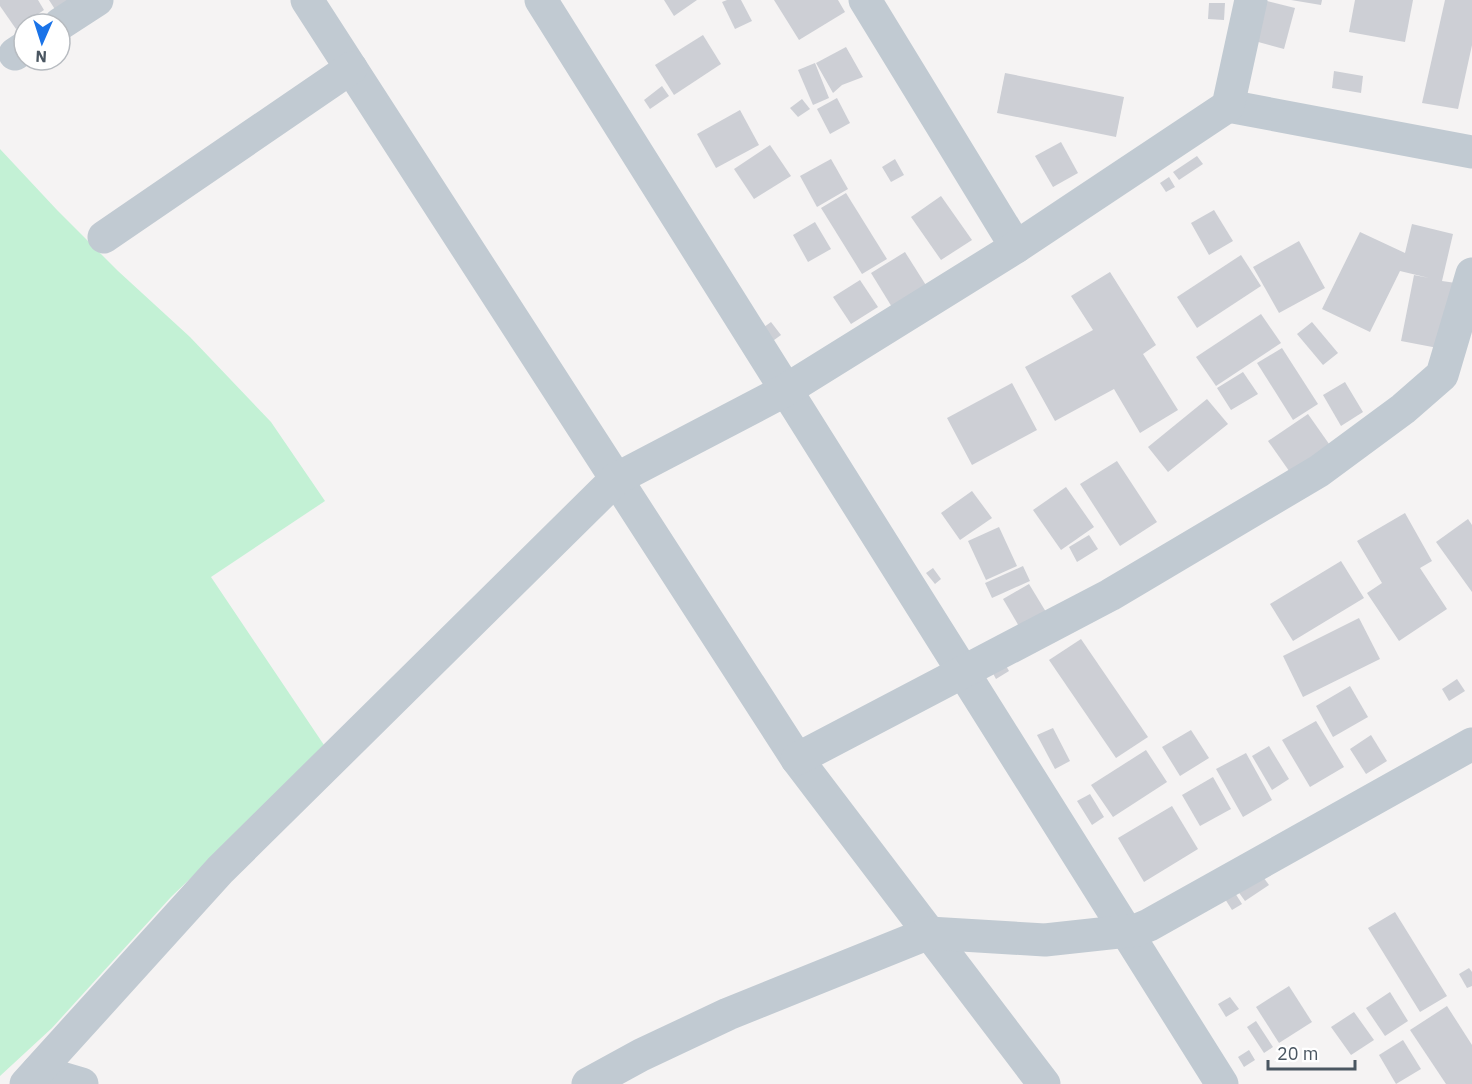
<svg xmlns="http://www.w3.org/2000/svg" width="1472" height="1084" viewBox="0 0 1472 1084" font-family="'IBM Plex Sans',sans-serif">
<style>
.green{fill:#c3f1d5}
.building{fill:#cdcfd5}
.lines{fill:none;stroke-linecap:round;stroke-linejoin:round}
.minor{stroke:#c1cad2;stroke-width:33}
</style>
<rect width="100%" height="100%" fill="#f5f3f3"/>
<path class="green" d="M0,149L57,210L118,271L190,337L271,422L325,501L211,577L326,748L171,897L52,1028L0,1076Z"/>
<g class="building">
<path d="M0,0H38L44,10L16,29L0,6Z"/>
<path d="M49,0H71L56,11Z"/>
<path d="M664,0H697L674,16Z"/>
<path d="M727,0H741L752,21L735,29L722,2Z"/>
<path d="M774,0H838L845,12L799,40Z"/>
<path d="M1263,0L1295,8L1284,49L1251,40Z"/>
<path d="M1291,0H1322L1321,5Z"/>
<path d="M1355,0H1413L1405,42L1349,32Z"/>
<path d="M1445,0H1472V45L1458,109L1422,103Z"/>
<path d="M1209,3H1225L1224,20L1208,19Z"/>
<path d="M703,35L721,64L674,95L655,65Z"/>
<path d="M846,47L863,77L842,85L833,93L816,63Z"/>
<path d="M815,63L829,98L813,105L798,70Z"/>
<path d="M1334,71L1363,76L1361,93L1332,88Z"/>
<path d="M1005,73L1124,97L1116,137L997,113Z"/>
<path d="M662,86L669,96L650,109L644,100Z"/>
<path d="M837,98L850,123L830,134L817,109Z"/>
<path d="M802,99L810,109L798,117L790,108Z"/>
<path d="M740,110L759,145L716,168L697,134Z"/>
<path d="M1061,142L1078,173L1053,187L1035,156Z"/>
<path d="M770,145L791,176L754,199L734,169Z"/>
<path d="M1197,156L1203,164L1179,180L1173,172Z"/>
<path d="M831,159L848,189L817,207L800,176Z"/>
<path d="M895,159L904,175L891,182L882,167Z"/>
<path d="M1169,177L1175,187L1166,192L1160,183Z"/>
<path d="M846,193L887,259L862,274L821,208Z"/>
<path d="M941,196L972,240L941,260L911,217Z"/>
<path d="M1214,210L1233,241L1209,255L1191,223Z"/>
<path d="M815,222L831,249L808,262L793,235Z"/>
<path d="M1412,224L1453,234L1442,281L1456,283L1443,349L1401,341L1414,275L1429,278L1400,271L1370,332L1322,309L1360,232L1405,253Z"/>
<path d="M1299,241L1325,288L1279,313L1253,267Z"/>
<path d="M905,252L929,290L895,312L871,273Z"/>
<path d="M1241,255L1261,286L1197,328L1177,297Z"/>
<path d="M1110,272L1156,345L1143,354L1178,410L1140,433L1114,389L1055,421L1025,367L1093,330L1071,296Z"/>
<path d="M860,280L878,307L851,324L833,297Z"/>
<path d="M1261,314L1281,343L1216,386L1196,357Z"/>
<path d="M771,322L781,335L770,343L760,330Z"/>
<path d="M1312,322L1338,353L1323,365L1297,334Z"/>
<path d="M1282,348L1318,404L1293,420L1257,363Z"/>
<path d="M1243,372L1258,394L1231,410L1217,388Z"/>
<path d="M1345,382L1363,412L1341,426L1323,395Z"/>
<path d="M1012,383L1037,430L972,465L947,418Z"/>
<path d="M1207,399L1228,424L1168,472L1148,447Z"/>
<path d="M1308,414L1334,451L1294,478L1268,441Z"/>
<path d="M1117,461L1157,522L1120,546L1080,484Z"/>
<path d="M1066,487L1094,527L1061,550L1033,510Z"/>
<path d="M972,491L992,518L960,540L941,513Z"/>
<path d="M1405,513L1432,561L1420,568L1447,609L1399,641L1367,593L1382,583L1357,541Z"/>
<path d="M1468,519L1472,525V592L1436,542Z"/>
<path d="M999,527L1017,566L986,580L968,541Z"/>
<path d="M1089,535L1098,549L1077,562L1069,547Z"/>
<path d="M1341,561L1364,598L1293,641L1270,604Z"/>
<path d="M1023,566L1030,581L992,598L985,583Z"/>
<path d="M933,568L941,579L935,584L926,573Z"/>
<path d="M1029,584L1046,612L1020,628L1003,599Z"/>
<path d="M1359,618L1380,659L1303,697L1283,656Z"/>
<path d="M1081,639L1148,737L1116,758L1049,660Z"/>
<path d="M1002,659L1009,671L996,679L989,666Z"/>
<path d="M1457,679L1465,691L1449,701L1442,689Z"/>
<path d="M1350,686L1368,717L1333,737L1316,706Z"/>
<path d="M1316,721L1344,767L1310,787L1282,740Z"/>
<path d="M1053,728L1070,761L1055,769L1037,735Z"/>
<path d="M1191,730L1209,758L1180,776L1162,747Z"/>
<path d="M1371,735L1387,761L1366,774L1350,749Z"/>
<path d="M1269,746L1289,779L1272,790L1252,756Z"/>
<path d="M1146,750L1167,782L1113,817L1091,785Z"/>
<path d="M1246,753L1272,800L1243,817L1216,769Z"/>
<path d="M1213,777L1231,809L1200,826L1182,795Z"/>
<path d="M1090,794L1104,817L1092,825L1077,801Z"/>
<path d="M1172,806L1198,849L1144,882L1118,838Z"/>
<path d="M1261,874L1269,885L1245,901L1237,890Z"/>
<path d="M1230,885L1242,904L1232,910L1220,891Z"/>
<path d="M1395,912L1447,996L1420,1012L1368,928Z"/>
<path d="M1469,968L1472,972V986L1467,988L1459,974Z"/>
<path d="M1289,986L1312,1022L1279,1043L1256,1007Z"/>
<path d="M1390,992L1408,1021L1385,1036L1366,1008Z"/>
<path d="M1230,997L1239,1009L1226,1017L1218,1004Z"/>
<path d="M1447,1006L1472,1045V1084H1446L1410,1030Z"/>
<path d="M1354,1012L1374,1040L1351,1055L1331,1027Z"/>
<path d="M1256,1021L1273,1047L1264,1053L1247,1027Z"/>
<path d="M1403,1040L1421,1069L1396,1084L1379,1055Z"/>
<path d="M1249,1050L1255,1060L1244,1067L1238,1057Z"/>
</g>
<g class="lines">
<g class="minor">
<path d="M307,0L797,759L1044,1084"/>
<path d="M541,0L1222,1084"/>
<path d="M865,0L1016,247"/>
<path d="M60,24L97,0"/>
<path d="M15,54L24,48"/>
<path d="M1228,106L1472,152"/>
<path d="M104,237L351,68"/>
<path d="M797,759L1110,595L1319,471L1403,409L1442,375L1472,274"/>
<path d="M38,1071L82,1084"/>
<path d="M26,1084L220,870L616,479L786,390L1016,247L1228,106L1251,0"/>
<path d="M588,1084L641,1055L728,1014L929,933L1045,940L1137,930L1149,925L1472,744"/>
</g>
</g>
<g transform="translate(42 42) rotate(183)"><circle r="28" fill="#ffffff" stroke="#b7bbc0" stroke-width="1.5"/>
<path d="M0-4.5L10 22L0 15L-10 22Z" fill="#1a73e8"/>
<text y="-9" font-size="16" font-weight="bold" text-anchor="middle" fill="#4a5661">N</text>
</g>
<path d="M1268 1060v9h87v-9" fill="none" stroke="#4a5661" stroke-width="3"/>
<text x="1277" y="1060" font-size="18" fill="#4a5661" stroke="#ffffff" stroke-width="4.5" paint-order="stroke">20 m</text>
</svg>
